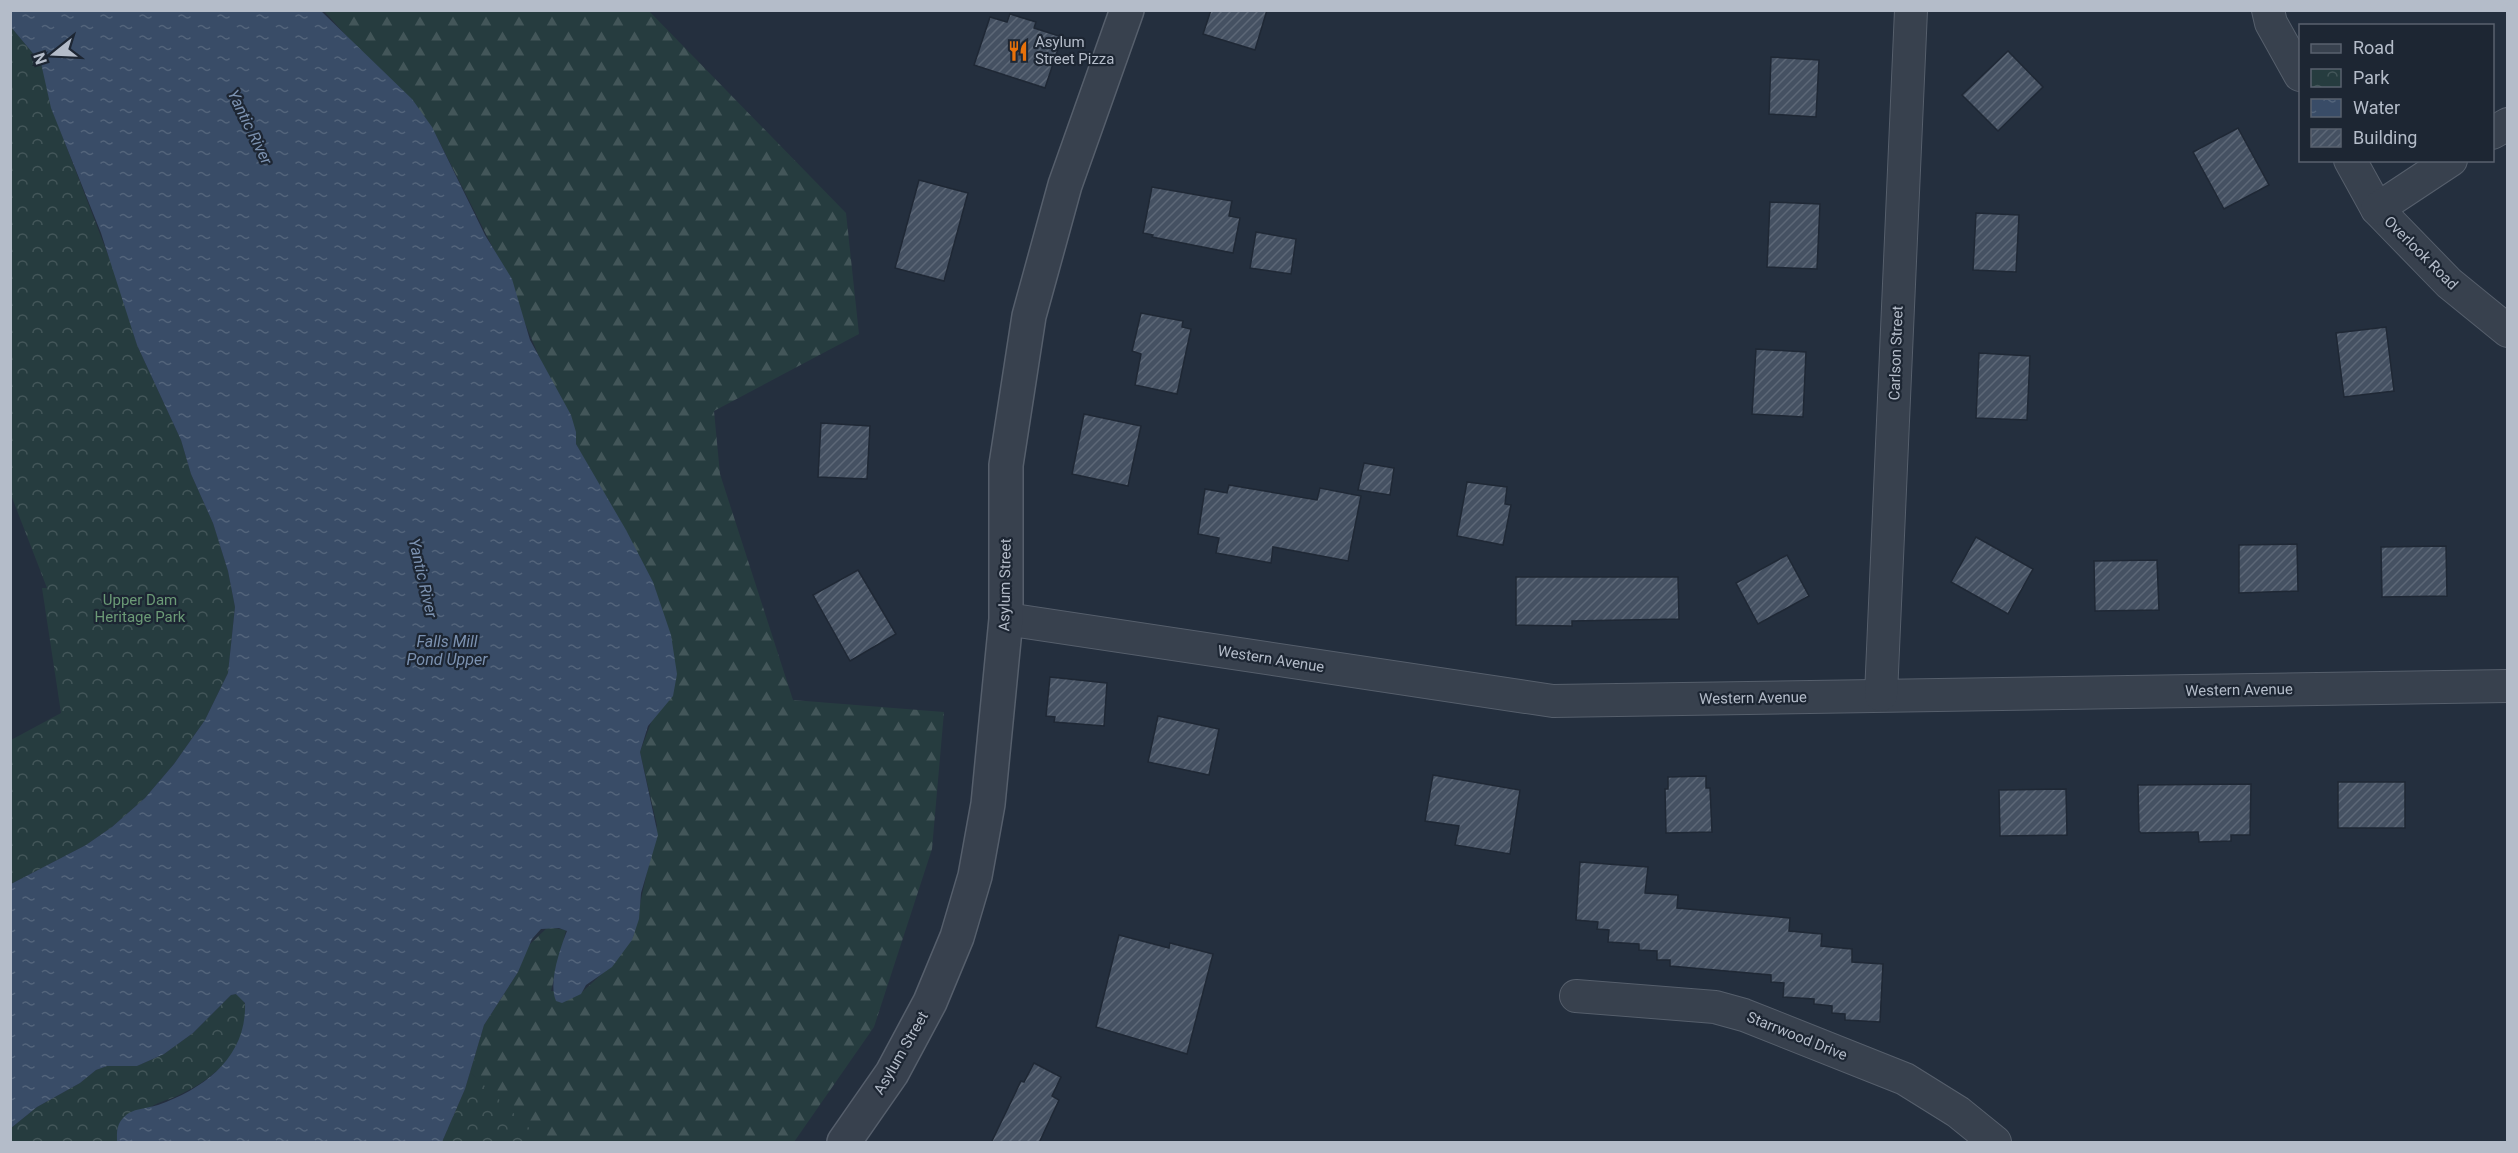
<svg xmlns="http://www.w3.org/2000/svg" width="2518" height="1153" viewBox="0 0 2518 1153" font-family="Roboto,sans-serif">
<style>
.forest{fill:url(#forest-firs)}
.park{fill:url(#park-crowns)}
.water{fill:url(#water-ripples)}
.building{fill:url(#building-hatch);stroke:#1f2835;stroke-width:1.5}
.lines{fill:none;stroke-linecap:round;stroke-linejoin:round}
.minor-casing{stroke:#565f6c;stroke-width:34}
.tertiary-casing{stroke:#565f6c;stroke-width:36}
.minor{stroke:#38414e;stroke-width:32}
.tertiary{stroke:#38414e;stroke-width:33}
.labels{text-anchor:middle;dominant-baseline:central;stroke-width:4.5;stroke-linejoin:round;paint-order:stroke}
.poi-label{font-size:15px;fill:#b4bcc9;stroke:#1d2633;text-anchor:start}
.street-label{font-size:15px;fill:#b4bcc9;stroke:#1d2633}
.park-label{font-size:15px;fill:#6b9a76;stroke:#1d2633}
.water-label{font-size:16px;font-style:italic;fill:#7c92b1;stroke:#1d2633}
</style>
<defs>
<pattern id="forest-firs" width="22" height="20" patternUnits="userSpaceOnUse" patternTransform="scale(1.5)"><rect width="22" height="20" fill="#263c3f"/><path d="M5 1l3.5 6h-7zM16 11l3.5 6h-7z" fill="#435659"/></pattern>
<pattern id="park-crowns" width="20" height="18" patternUnits="userSpaceOnUse" patternTransform="scale(1.5)"><rect width="20" height="18" fill="#263c3f"/><path d="M2 6a3 3 0 1 1 6 0M12 15a3 3 0 1 1 6 0" fill="none" stroke="#435659"/></pattern>
<pattern id="water-ripples" width="26" height="14" patternUnits="userSpaceOnUse" patternTransform="scale(1.5)"><rect width="26" height="14" fill="#394c67"/><path d="M2 4q2-2 4 0t4 0M15 11q2-2 4 0t4 0" fill="none" stroke="#53647b"/></pattern>
<pattern id="building-hatch" width="6" height="6" patternUnits="userSpaceOnUse" patternTransform="scale(1.5)"><rect width="6" height="6" fill="#455162"/><path d="M-1 1l2-2M0 6l6-6M5 7l2-2" fill="none" stroke="#5d6877"/></pattern>
</defs>
<rect width="100%" height="100%" fill="#242f3e"/>
<path class="forest" d="M324,11H649L846,213L859,334L714,411L720,474L793,700L944,712L932,849L874,1027L794,1142H540L470,1072L484,1025L518,972L528,946L548,927L566,930L551,991L582,992L614,963L633,937L657,825L640,752L652,720L656,590L576,444L494,250L436,135Z"/>
<g class="park">
<path d="M11,27L41,63L60,130L120,286L137,345L181,440L191,474L213,523L228,571L235,607L228,673L205,720L174,764L145,798L112,827L86,845L11,884V740L61,713L42,588H47L11,495Z"/>
<path d="M236,994C246,999 246,1007 245,1017C243,1055 210,1081 177,1096C168,1100 155,1103 148,1109C136,1117 125,1132 117,1142H11V1128L37,1107L80,1083L96,1070L107,1066H137L164,1054L193,1033L231,995Z"/>
<path d="M470,1072L544,1142H442L465,1089Z"/>
</g>
<path class="water" d="M11,10L321,11L412,99L432,127L485,235L512,279L530,340L571,415L576,432V444L626,530L653,582L671,635L677,674L673,696L648,726L640,752L658,835L641,893L639,919L632,940L612,967L586,985L581,994L562,1003L556,1001C548,983 560,949 567,931L559,928L541,929L532,939L518,972L484,1025L465,1089L442,1142H117C117,1133 116,1125 124,1117C132,1108 146,1109 158,1105C206,1088 247,1056 245,1003L236,994L231,995L193,1033L164,1054L137,1066H107L96,1070L80,1083L37,1107L11,1128V884L86,845L112,827L145,798L174,764L205,720L228,673L235,607L228,571L213,523L191,474L181,440L137,345L101,233L51,108L41,63L11,27Z"/>
<g class="building">
<path d="M1211,10H1267L1255,50L1203,34Z"/>
<path d="M1010,14L1036,22L1034,28L1062,37L1045,88L974,65L990,17L1007,22Z"/>
<path d="M2008,51L2043,87L1998,131L1962,95Z"/>
<path d="M1771,57L1819,60L1816,117L1769,114Z"/>
<path d="M2238,128L2269,185L2224,209L2193,152Z"/>
<path d="M919,180L968,193L944,281L895,268Z"/>
<path d="M1152,187L1232,201L1229,216L1240,218L1233,253L1152,237L1153,235L1143,233Z"/>
<path d="M1770,202L1820,204L1817,269L1767,267Z"/>
<path d="M1976,213L2019,215L2016,272L1973,270Z"/>
<path d="M1256,232L1296,239L1291,274L1250,268Z"/>
<path d="M1141,313L1183,321L1182,327L1191,329L1177,394L1135,385L1141,354L1132,351Z"/>
<path d="M2386,327L2394,391L2344,397L2336,333Z"/>
<path d="M1756,349L1806,352L1803,417L1752,414Z"/>
<path d="M1979,353L2030,356L2027,420L1976,418Z"/>
<path d="M1084,414L1141,426L1128,486L1072,474Z"/>
<path d="M821,423L870,426L867,479L818,477Z"/>
<path d="M1364,463L1394,468L1390,495L1358,490Z"/>
<path d="M1467,482L1507,487L1505,504L1511,505L1503,545L1457,536Z"/>
<path d="M1229,485L1317,500L1320,488L1361,496L1348,561L1273,547L1271,563L1216,553L1219,538L1198,534L1205,489L1227,493Z"/>
<path d="M1976,537L2033,569L2008,614L1951,582Z"/>
<path d="M2297,544L2298,591L2239,593V545Z"/>
<path d="M2446,546L2447,596L2382,597L2381,547Z"/>
<path d="M1787,555L1809,596L1758,624L1736,583Z"/>
<path d="M2157,560L2159,610L2095,611L2094,561Z"/>
<path d="M858,570L896,634L850,661L813,595Z"/>
<path d="M1516,577H1678L1679,619L1572,621V626L1516,625Z"/>
<path d="M1050,677L1107,683L1104,726L1054,722L1055,717L1046,716Z"/>
<path d="M1158,716L1219,729L1209,775L1148,762Z"/>
<path d="M1433,775L1520,790L1510,854L1455,845L1459,826L1425,821Z"/>
<path d="M1706,776V788H1710L1712,832L1666,833L1665,789H1668V777Z"/>
<rect x="2338" y="782" width="67" height="46"/>
<path d="M2251,784L2250,835H2231V841L2199,842L2198,832L2141,833L2139,831L2138,785Z"/>
<path d="M2066,789L2067,835L2000,836L1999,790Z"/>
<path d="M1580,862L1648,867L1645,893L1678,895L1677,908L1790,918L1789,931L1822,934L1821,946L1852,949V962L1883,964L1880,1022L1845,1020V1014L1832,1013V1006L1814,1004V999L1783,997L1784,983L1771,982V975L1670,966V960H1657V951L1639,950V944L1608,942L1609,930L1597,929L1598,922L1576,920Z"/>
<path d="M1119,935L1169,948L1170,943L1213,954L1187,1054L1096,1027Z"/>
<path d="M1034,1063L1061,1077L1052,1096L1059,1100L1039,1143H991L1021,1081L1024,1082Z"/>
</g>
<g class="lines">
<g class="minor-casing">
<g id="minor">
<path d="M2268,10L2271,23L2300,75"/>
<path d="M2492,133L2508,124"/>
<path d="M2350,160L2377,209L2449,283L2508,331"/>
<path d="M2377,209L2451,160"/>
<path d="M1006,619L1553,701L2508,686"/>
<path d="M1881,695L1911,10"/>
<path d="M1576,996L1715,1007L1744,1015L1905,1079L1958,1112L1995,1142"/>
</g>
</g>
<g class="tertiary-casing">
<path id="tertiary" d="M844,1142L892,1073L930,1002L957,937L975,876L988,804L1006,619V465L1029,316L1065,185L1127,10"/>
</g>
<use href="#minor" class="minor"/>
<use href="#tertiary" class="tertiary"/>
</g>
<defs>
<g id="restaurant-bare" transform="scale(1.62)"><path d="M-5-6h1v4h1v-4h1v4h1v-4h1v5L-1.5 .5V6h-2V.5L-5-1ZM5-6V6H3V1.5H1.5Q1.5-4 5-6Z" fill="#e8710a" stroke="#1d2633" stroke-width="2.5" paint-order="stroke"/></g>
</defs>
<g fill-rule="evenodd">
<use href="#restaurant-bare" x="1018" y="51"/>
</g>
<g class="labels">
<g class="poi-label">
<text x="1035" y="42">Asylum<tspan x="1035" dy="17">Street Pizza</tspan></text>
</g>
<g class="street-label">
<text transform="translate(2421 253) rotate(45)">Overlook Road</text>
<text transform="translate(1896 353) rotate(-88)">Carlson Street</text>
<text transform="translate(1005 585) rotate(-89)">Asylum Street</text>
<text transform="translate(1271 659) rotate(9)">Western Avenue</text>
<text transform="translate(2239 690) rotate(-1)">Western Avenue</text>
<text transform="translate(1753 698) rotate(-1)">Western Avenue</text>
<text transform="translate(1797 1036) rotate(22)">Starrwood Drive</text>
<text transform="translate(901 1053) rotate(-60)">Asylum Street</text>
</g>
<g class="park-label">
<text x="140" y="600">Upper Dam<tspan x="140" dy="17">Heritage Park</tspan></text>
</g>
<g class="water-label">
<text transform="translate(250 127) rotate(64)">Yantic River</text>
<text transform="translate(423 578) rotate(77)">Yantic River</text>
<text x="447" y="641">Falls Mill<tspan x="447" dy="18">Pond Upper</tspan></text>
</g>
</g>
<rect width="2518" height="1153" fill="none" stroke="#b4bcc9" stroke-width="24"/>
<rect x="2299" y="24" width="195" height="138" fill="#1d2633" stroke="#59626f" stroke-width="1.5"/>
<rect x="2311" y="44" width="30" height="9" fill="#38414e" stroke="#59626f" stroke-width="1.5"/>
<text x="2353" y="54" font-size="18" fill="#b4bcc9">Road</text>
<rect x="2311" y="69" width="30" height="18" fill="url(#park-crowns)" stroke="#59626f" stroke-width="1.5"/>
<text x="2353" y="84" font-size="18" fill="#b4bcc9">Park</text>
<rect x="2311" y="99" width="30" height="18" fill="url(#water-ripples)" stroke="#59626f" stroke-width="1.5"/>
<text x="2353" y="114" font-size="18" fill="#b4bcc9">Water</text>
<rect x="2311" y="129" width="30" height="18" fill="url(#building-hatch)" stroke="#59626f" stroke-width="1.5"/>
<text x="2353" y="144" font-size="18" fill="#b4bcc9">Building</text>
<g transform="translate(54 54) rotate(252)" stroke="#1d2633" stroke-width="4.5" paint-order="stroke">
<path d="M0-4.5L10 22L0 15L-10 22Z" fill="#b4bcc9"/>
<text y="-9" font-size="16" font-weight="bold" text-anchor="middle" fill="#b4bcc9">N</text>
</g>
</svg>
